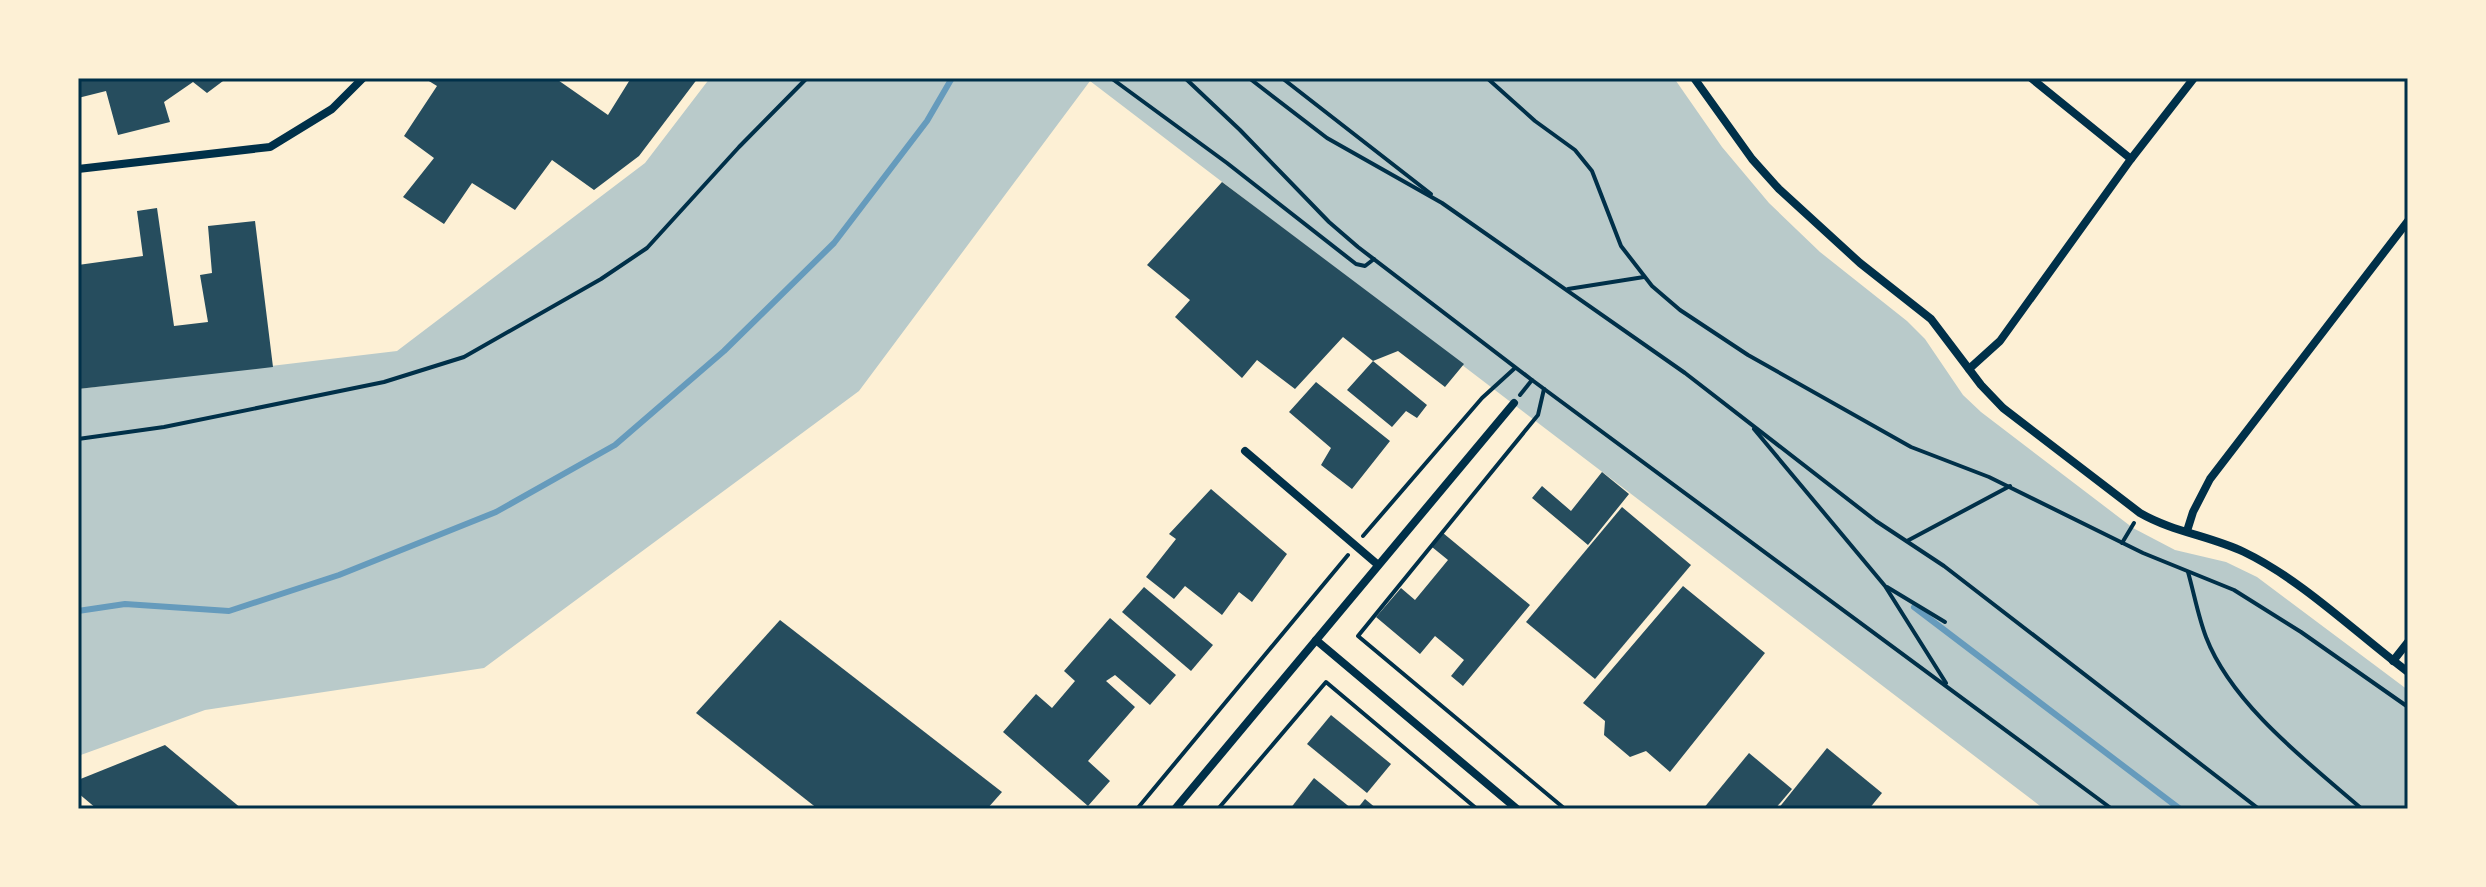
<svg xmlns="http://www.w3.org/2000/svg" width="2486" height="887" viewBox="0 0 2486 887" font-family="Signika,sans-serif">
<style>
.green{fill:#b9caca}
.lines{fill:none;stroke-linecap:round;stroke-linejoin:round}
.stream{stroke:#669bbc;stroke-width:6}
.building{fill:#264d5e}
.path{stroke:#003049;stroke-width:4}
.minor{stroke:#003049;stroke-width:8}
.neatline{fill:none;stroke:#003049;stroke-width:3}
</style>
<rect width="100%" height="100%" fill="#fdf0d5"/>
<path class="green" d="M710,78H1674L1722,147L1769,203L1820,252L1907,321L1925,339L1963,395L1981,412L2133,528L2175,550L2226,562L2257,577L2408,690V809H2044L1090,81L859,391L484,668L205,710L78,756V389L397,351L645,163Z"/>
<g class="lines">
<g class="stream">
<path d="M1914,607L2180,809"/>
<path d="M78,611L125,604L229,611L339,575L496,512L615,445L724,351L834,243L927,121L952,78"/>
</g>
</g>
<g class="building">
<path d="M78,78H227L207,93L193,82L164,102L170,122L118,135L106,91L78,98Z"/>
<path d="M424,78H555L608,115L631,78H698L639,156L594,190L552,160L515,210L472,183L444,224L403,197L434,158L404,136L437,86Z"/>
<path d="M1222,182L1464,364L1445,387L1398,351L1373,361L1343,337L1295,389L1257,360L1242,378L1175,317L1190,300L1147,265Z"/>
<path d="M157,208L174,326L208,322L200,275L212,273L208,226L255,221L273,367L78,389V265L143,256L137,211Z"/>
<path d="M1373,361L1427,405L1417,418L1406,411L1392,427L1347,390Z"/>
<path d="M1316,382L1390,441L1352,489L1321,465L1331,448L1289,412Z"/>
<path d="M1602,472L1629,494L1588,545L1532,498L1542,486L1571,511Z"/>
<path d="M1211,489L1287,554L1252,602L1239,592L1222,615L1185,586L1174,599L1146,577L1176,539L1169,534Z"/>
<path d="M1622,507L1691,565L1595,679L1526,622Z"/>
<path d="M1443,533L1530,605L1463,686L1451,676L1464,660L1435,636L1420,654L1376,617L1401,588L1415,600L1448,560L1432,547Z"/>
<path d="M1683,586L1765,653L1670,772L1646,751L1630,757L1604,735L1605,721L1583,703Z"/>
<path d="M1144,587L1213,645L1191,671L1122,612Z"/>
<path d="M1110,618L1176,675L1150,705L1115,675L1106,681L1135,707L1088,761L1110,781L1088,806L1003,732L1036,694L1052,708L1075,681L1064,671Z"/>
<path d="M780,620L1002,792L987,809H818L696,713Z"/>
<path d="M1331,715L1391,764L1367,793L1307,744Z"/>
<path d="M165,745L242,809H97L78,793V780Z"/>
<path d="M1827,748L1882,793L1869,809H1778Z"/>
<path d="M1749,753L1792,789L1775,809H1703Z"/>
<path d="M1314,778L1352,809H1290Z"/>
<path d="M1365,799L1377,809H1357Z"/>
</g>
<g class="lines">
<g class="path">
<path d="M1111,78L1227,163L1356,264L1365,266L1374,259"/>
<path d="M1185,78L1240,130L1329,222L1358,247L1532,380L2112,809"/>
<path d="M1249,78L1327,138L1442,203L1685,373L1876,521L1944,566L2259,809"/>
<path d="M1282,78L1431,194"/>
<path d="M1487,78L1535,121L1575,150L1592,171L1621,246L1652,286L1680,310L1748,355L1911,447L1989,477L2143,553L2234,590L2301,632L2408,707"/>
<path d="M1568,289L1644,277"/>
<path d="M1544,389L1538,415L1358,636L1565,809"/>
<path d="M1520,395L1532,380"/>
<path d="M1754,429L1885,586L1946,683"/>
<path d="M78,439L164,427L384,382L464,357L601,279L647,248L739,147L807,78"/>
<path d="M1363,536L1482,398L1515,368"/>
<path d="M1907,541L2010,486"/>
<path d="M2122,543L2134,523"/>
<path d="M2188,572C2194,593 2198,616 2206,637C2232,705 2309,763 2362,809"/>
<path d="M1887,587L1945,622"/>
<path d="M1137,809L1348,555"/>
<path d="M1218,809L1326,682L1477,809"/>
</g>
<g class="minor">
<path d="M1694,78L1752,159L1779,189L1860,263L1931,319L1981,385L2003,408L2140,513C2173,532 2210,536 2244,552C2302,580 2356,633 2408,672"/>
<path d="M2031,78L2131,159"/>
<path d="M78,169L270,147L332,109L363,78"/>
<path d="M1969,369L2000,341L2131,159L2194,78"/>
<path d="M1245,451L1377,564"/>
<path d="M2187,531L2193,512L2210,479L2408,221"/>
<path d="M1316,640L1517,809"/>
<path d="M2393,661L2408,642"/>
<path d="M1175,809L1514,403"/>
</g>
</g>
<rect width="2486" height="887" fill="none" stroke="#fdf0d5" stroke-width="160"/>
<rect x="80" y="80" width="2326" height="727" class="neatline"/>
</svg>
